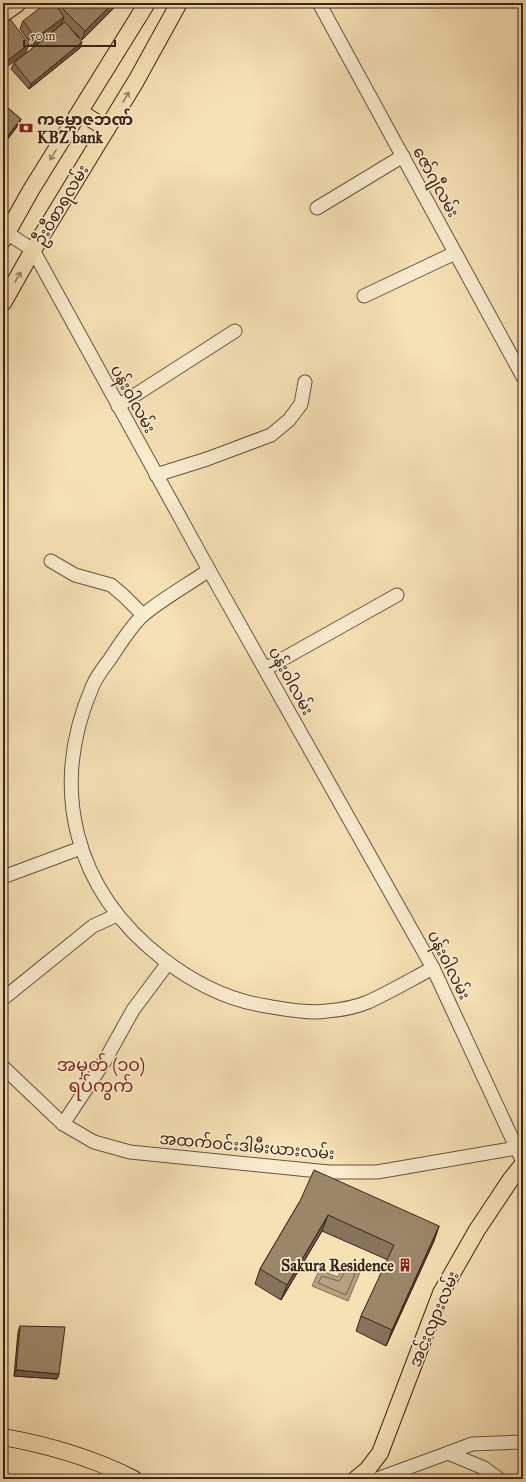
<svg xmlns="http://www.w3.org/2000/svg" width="526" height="1482" viewBox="0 0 526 1482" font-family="'IM FELL Great Primer','Noto Sans Myanmar',serif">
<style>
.water{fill:#b6a07f;stroke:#856e56}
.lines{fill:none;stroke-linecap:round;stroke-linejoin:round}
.shore{stroke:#78624c;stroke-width:1}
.minor-casing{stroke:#6a523f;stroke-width:15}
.major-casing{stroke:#3b2318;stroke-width:18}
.highway-casing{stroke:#3b2318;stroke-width:21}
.minor{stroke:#f9ecce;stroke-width:13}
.major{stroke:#f6e1b4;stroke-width:16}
.highway{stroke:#f6e1b4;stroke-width:19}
.wall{fill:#86735a;stroke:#3b2318}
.shaded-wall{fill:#6d5e4a;stroke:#3b2318}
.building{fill:#9c8669;stroke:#3b2318}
.oneway{stroke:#988266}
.labels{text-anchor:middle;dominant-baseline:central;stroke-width:3.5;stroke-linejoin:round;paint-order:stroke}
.poi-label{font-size:16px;font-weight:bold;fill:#3b2318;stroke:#f9ecce;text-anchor:start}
.street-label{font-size:16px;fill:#3b2318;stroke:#f9ecce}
.quarter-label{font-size:18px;fill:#7a1f14;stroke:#f9ecce}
</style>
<rect width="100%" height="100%" fill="#f6e1b4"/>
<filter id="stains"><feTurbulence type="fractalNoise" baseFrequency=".005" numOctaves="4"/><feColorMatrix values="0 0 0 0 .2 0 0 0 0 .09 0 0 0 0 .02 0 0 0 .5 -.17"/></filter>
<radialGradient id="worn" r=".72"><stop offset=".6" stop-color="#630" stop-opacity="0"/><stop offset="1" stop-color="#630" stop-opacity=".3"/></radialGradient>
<path class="water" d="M344,1263L361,1270L348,1301L312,1286L319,1270L338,1277Z"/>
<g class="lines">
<path class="shore" d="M347,1269L355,1274L346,1295L318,1283L322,1276L339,1281Z"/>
<g class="minor-casing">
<g id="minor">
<path d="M319,3L523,377"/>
<path d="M317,208L403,156"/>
<path d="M7,233L33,250L209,570L433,968L523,1162"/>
<path d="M364,296L455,253"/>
<path d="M118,406L235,331"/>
<path d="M156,475L207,459L271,435L289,420L301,404L305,382"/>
<path d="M51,561L75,575L111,585L124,596L143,615"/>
<path d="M209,570C189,584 159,601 142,616C129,629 120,644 110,659C104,667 97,676 93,685C48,788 74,890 163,959C194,983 227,1000 266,1006C284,1009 310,1014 327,1011C340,1010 356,1007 368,1002C390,992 412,979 433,968"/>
<path d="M265,669L397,595"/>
<path d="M3,877L81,848"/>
<path d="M4,998L93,926L117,915"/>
<path d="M3,1067L63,1124L94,1142L130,1152L329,1172H377L516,1148"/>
<path d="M63,1124L104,1062L133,1010L168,963"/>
<path d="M448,1453L472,1444L523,1442"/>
<path d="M377,1479L448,1453L484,1468L499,1479"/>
</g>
</g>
<g class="major-casing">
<g id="major">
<path d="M80,112L107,129"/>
<path d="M3,240L31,190L147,3"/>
<path d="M3,303L33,250L136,81L179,3"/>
<path d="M3,1437C48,1445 93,1458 134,1479"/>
<path d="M356,1479L367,1470L380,1453L441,1293L477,1230L511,1179L523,1164"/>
</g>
</g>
<g class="highway-casing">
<path id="highway" d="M3,12L16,3"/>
</g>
<use href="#minor" class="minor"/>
<use href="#major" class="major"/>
<use href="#highway" class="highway"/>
</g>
<g class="wall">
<path d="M61,3H115L114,8L82,40L70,28L80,48L29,89L11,69L14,63L49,35L33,47L20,29L23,21L58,8L59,5Z"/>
<path d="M3,104L21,119L19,124L4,144L3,143Z"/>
<path d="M300,1201L439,1226L434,1241L386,1346L356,1331L361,1316L388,1260L322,1231L281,1300L255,1284L260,1269Z"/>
<path d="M20,1326L59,1374L57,1379L14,1376L18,1332Z"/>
</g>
<g class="shaded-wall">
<path d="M113,3H115L114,8L82,40L85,31Z"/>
<path d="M64,17L61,25L33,47L36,38Z"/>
<path d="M82,42L80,48L29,89L31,84Z"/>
<path d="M29,44L26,52L3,70V64Z"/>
<path d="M21,119L19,124L4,144L6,138Z"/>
<path d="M328,1215L322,1231L281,1300L287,1285Z"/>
<path d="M439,1226L434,1241L386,1346L392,1330Z"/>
<path d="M16,1370L59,1374L57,1379L14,1376Z"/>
</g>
<g class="building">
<path d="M46,3H54L64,17L36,38L23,21Z"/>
<path d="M61,3H113L85,31L59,5Z"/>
<path d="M10,19L29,44L3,64V24Z"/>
<path d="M65,22L82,42L31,84L14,63Z"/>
<path d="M3,104L21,119L6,138L3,135Z"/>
<path d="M314,1170L439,1226L392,1330L361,1316L394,1245L328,1215L287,1285L260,1269L300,1201Z"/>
<path d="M20,1326L65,1327L59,1374L16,1370Z"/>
</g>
<defs><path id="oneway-shaft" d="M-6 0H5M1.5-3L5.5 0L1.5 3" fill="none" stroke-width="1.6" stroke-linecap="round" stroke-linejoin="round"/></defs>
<g class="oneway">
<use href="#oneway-shaft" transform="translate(126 97) rotate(-59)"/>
<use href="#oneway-shaft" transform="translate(53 155) rotate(122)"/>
<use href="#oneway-shaft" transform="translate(18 277) rotate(-60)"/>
</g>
<defs>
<g id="bank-bare" transform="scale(1.08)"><path d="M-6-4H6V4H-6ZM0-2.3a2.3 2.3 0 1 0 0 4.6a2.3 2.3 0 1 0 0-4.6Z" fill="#8f2418" stroke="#f9ecce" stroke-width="2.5" paint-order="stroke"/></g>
<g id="building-bare" transform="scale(1.08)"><path d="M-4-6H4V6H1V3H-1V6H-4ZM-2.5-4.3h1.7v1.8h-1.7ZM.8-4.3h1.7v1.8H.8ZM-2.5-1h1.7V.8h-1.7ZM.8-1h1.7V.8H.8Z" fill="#8f2418" stroke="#f9ecce" stroke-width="2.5" paint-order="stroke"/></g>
</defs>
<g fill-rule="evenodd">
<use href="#bank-bare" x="26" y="128"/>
<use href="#building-bare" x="405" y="1265"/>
</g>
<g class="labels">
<g class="poi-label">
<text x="37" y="119">ကမ္ဘောဇဘဏ်<tspan x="37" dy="18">KBZ bank</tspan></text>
<text x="394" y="1265" text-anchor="end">Sakura Residence</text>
</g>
<g class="street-label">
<text transform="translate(436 182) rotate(61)">ဇော်ဂျီလမ်း</text>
<text transform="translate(61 205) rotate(-59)">ဦးဝီစာရလမ်း</text>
<text transform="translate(133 399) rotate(61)">ပန်းဝါလမ်း</text>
<text transform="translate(291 681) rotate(61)">ပန်းဝါလမ်း</text>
<text transform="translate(449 965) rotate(63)">ပန်းဝါလမ်း</text>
<text transform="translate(247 1146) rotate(5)">အထက်ဝင်းဒါမီးယားလမ်း</text>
<text transform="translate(434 1319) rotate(-67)">အင်းလျားလမ်း</text>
</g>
<g class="quarter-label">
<text x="101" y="1065">အမှတ် (၁၀)<tspan x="101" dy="21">ရပ်ကွက်</tspan></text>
</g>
</g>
<rect width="526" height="1482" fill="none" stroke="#f6e1b4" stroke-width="16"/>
<rect x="4" y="4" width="518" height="1474" fill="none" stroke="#3b2318" stroke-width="2"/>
<rect x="8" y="8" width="510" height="1466" fill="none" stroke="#3b2318"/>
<path d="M24 40v6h91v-6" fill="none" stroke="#3b2318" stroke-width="2"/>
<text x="30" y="40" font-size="12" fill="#3b2318" stroke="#f9ecce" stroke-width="3" paint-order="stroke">50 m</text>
<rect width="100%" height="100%" filter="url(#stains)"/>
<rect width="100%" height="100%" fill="url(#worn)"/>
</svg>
